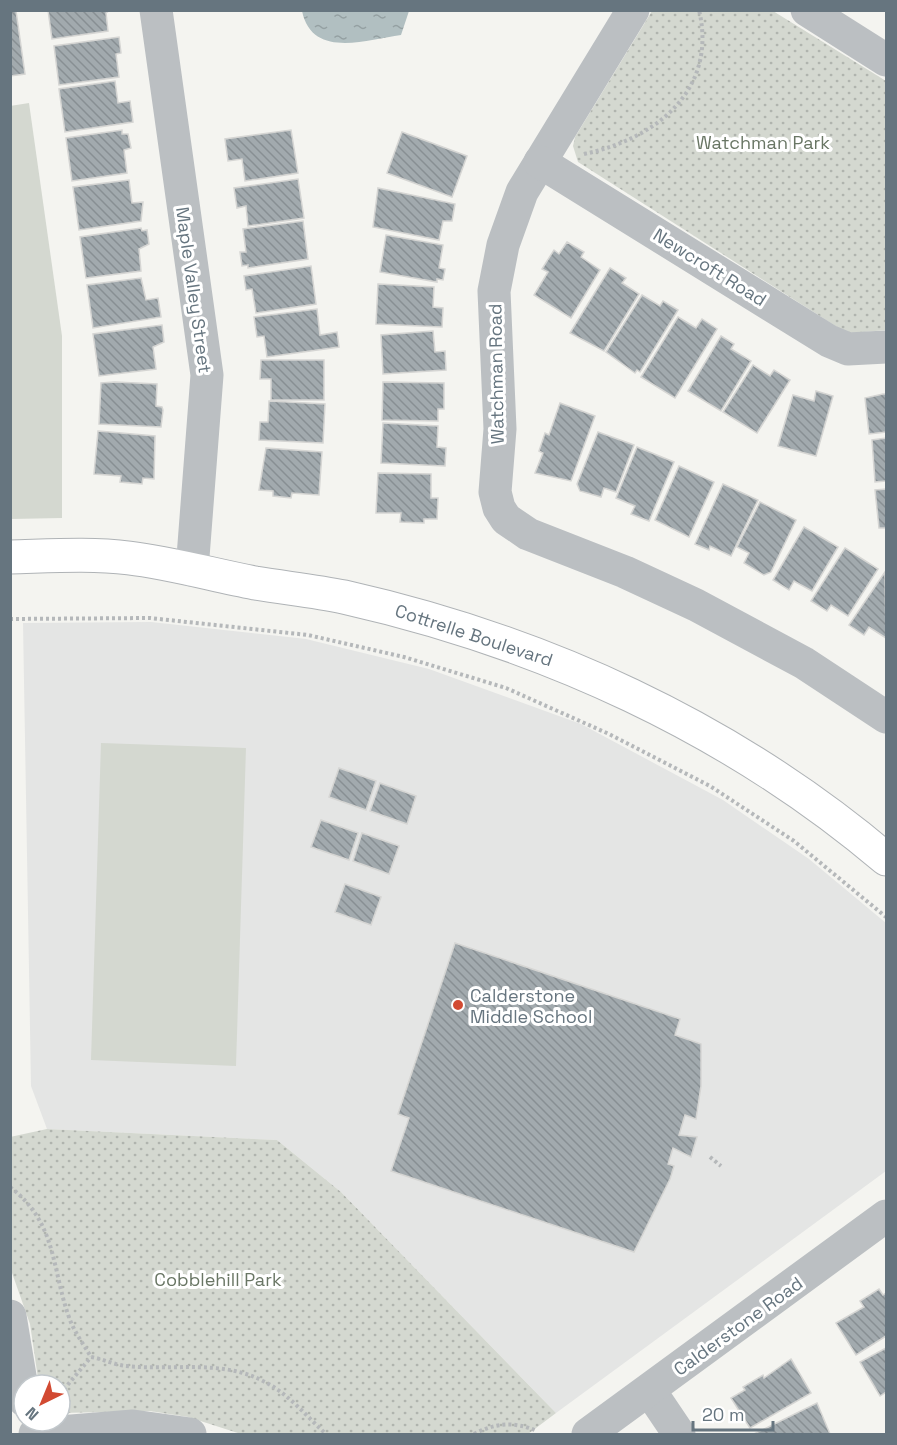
<svg xmlns="http://www.w3.org/2000/svg" width="897" height="1445" viewBox="0 0 897 1445" font-family="'Space Grotesk',sans-serif">
<style>
.built{fill:#e4e5e4}
.green{fill:#d4d8d0}
.park{fill:url(#park-dots)}
.water{fill:url(#water-ripples)}
.building{fill:url(#building-back-hatch);stroke:#d5d5d3;stroke-width:1.5}
.lines{fill:none;stroke-linecap:round;stroke-linejoin:round}
.major-casing{stroke:#afb3b6;stroke-width:35}
.path{stroke:#b5b8ba;stroke-width:4;stroke-dasharray:3 3;stroke-linecap:butt}
.minor{stroke:#bbbfc2;stroke-width:33}
.major{stroke:#fff;stroke-width:33}
.poi-dot{fill:#d24a32;stroke:#fff;stroke-width:2}
.labels{text-anchor:middle;dominant-baseline:central;stroke-width:6;stroke-linejoin:round;paint-order:stroke}
.park-label{font-size:18px;fill:#697664;stroke:#fff}
.street-label{font-size:18px;fill:#66757f;stroke:#fff}
.poi-label{font-size:18px;fill:#66757f;stroke:#fff;text-anchor:start}
</style>
<defs>
<pattern id="park-dots" width="8" height="8" patternUnits="userSpaceOnUse" patternTransform="scale(1.5)"><rect width="8" height="8" fill="#d4d8d0"/><path d="M2 2h.1M6 6h.1" fill="none" stroke="#b0b4ae" stroke-width="1.8" stroke-linecap="round"/></pattern>
<pattern id="water-ripples" width="26" height="14" patternUnits="userSpaceOnUse" patternTransform="scale(1.5)"><rect width="26" height="14" fill="#b1bfc1"/><path d="M2 4q2-2 4 0t4 0M15 11q2-2 4 0t4 0" fill="none" stroke="#94a0a2"/></pattern>
<pattern id="building-back-hatch" width="6" height="6" patternUnits="userSpaceOnUse" patternTransform="scale(1.5)"><rect width="6" height="6" fill="#a2aaae"/><path d="M-1 5l2 2M0 0l6 6M5-1l2 2" fill="none" stroke="#888f93"/></pattern>
</defs>
<rect width="100%" height="100%" fill="#f4f4f0"/>
<path class="built" d="M151,622L306,639L429,669L581,724L723,800L809,859L886,923V1171L556,1413L341,1192L277,1140L47,1129L31,1086L23,623Z"/>
<g class="green">
<path d="M29,103L62,336V518L11,519L10,106Z"/>
<path d="M101,743L246,748L236,1066L91,1060Z"/>
</g>
<g class="park">
<path d="M652,11H773L886,81V330L853,333L845,332L578,162L573,146L575,137Z"/>
<path d="M47,1129L277,1140L341,1192L556,1413L528,1434H241L188,1417L150,1411L60,1413V1385H39L30,1324L11,1270L10,1137Z"/>
</g>
<path class="water" d="M302,11V10L409,11L401,35C366,40 312,59 302,11Z"/>
<g class="building">
<path d="M48,10H110L106,13L108,31L52,39Z"/>
<path d="M10,11H16L25,74L10,76Z"/>
<path d="M119,37L121,53L116,54L119,77L59,85L54,46Z"/>
<path d="M115,81L118,103L130,101L133,122L65,132L59,89Z"/>
<path d="M122,130V134H128L131,148L124,150L127,173L72,181L66,138Z"/>
<path d="M291,130L298,173L245,181L242,159L228,161L225,139Z"/>
<path d="M402,132L467,156L452,197L387,173Z"/>
<path d="M298,179L304,218L248,226L246,206L237,208L234,188Z"/>
<path d="M129,180L132,203L143,202L141,221L79,230L73,187Z"/>
<path d="M378,188L455,204L452,221H443L439,240L373,227Z"/>
<path d="M303,221L308,259L248,268V265L242,266L240,252H246L243,229Z"/>
<path d="M141,228L142,231L147,230L149,244L139,249L141,271L86,278L80,237Z"/>
<path d="M386,235L443,245L439,268L445,269L443,280L437,279V282L380,272Z"/>
<path d="M567,242L584,252L581,257L600,270L571,318L534,295L548,272L542,269L554,250L559,254Z"/>
<path d="M311,266L316,304L256,313L252,289L246,290L244,276Z"/>
<path d="M610,268L626,278L622,283L639,294L604,351L570,333Z"/>
<path d="M141,278L146,300L158,298L161,317L93,328L87,285Z"/>
<path d="M378,284L434,287L433,307L443,308L442,327L376,324Z"/>
<path d="M642,295L660,306L663,301L678,310L640,372L637,370L635,373L606,352Z"/>
<path d="M317,309L320,335L337,332L339,347L267,357L264,336L257,337L254,317Z"/>
<path d="M678,317L696,328L702,319L717,329L675,398L641,377Z"/>
<path d="M162,325L164,342L153,347L156,369L99,376L93,334Z"/>
<path d="M433,331L435,352L445,351L446,370L383,374L381,335Z"/>
<path d="M721,336L734,344L731,349L751,361L721,411L688,391Z"/>
<path d="M261,360H324V400H271V379H260Z"/>
<path d="M753,365L770,376L774,370L790,380L757,433L723,412Z"/>
<path d="M115,382L157,384L156,406L162,407L163,410L161,427L99,424L101,383Z"/>
<path d="M383,382L444,383V409H438V421L382,420Z"/>
<path d="M816,391L833,396L816,456L778,446L793,395L814,401Z"/>
<path d="M883,394H886V432L869,434L865,398Z"/>
<path d="M269,401L325,404L323,443L259,440L260,422H268Z"/>
<path d="M560,403L595,416L571,481L535,473L543,453L539,451L545,433L549,435Z"/>
<path d="M383,423L438,426L437,447L446,448L445,466L381,463Z"/>
<path d="M98,431L155,436L154,479L143,478L142,484L120,482L121,476L94,474Z"/>
<path d="M598,432L634,445L616,492L604,488L601,497L580,491L577,484Z"/>
<path d="M886,438V481L875,482L872,440Z"/>
<path d="M637,447L674,462L649,521L631,514L635,506L616,498Z"/>
<path d="M266,448L322,452L319,495L292,493L291,498L273,496V491L259,490Z"/>
<path d="M679,466L714,482L689,537L655,520Z"/>
<path d="M378,473L431,474V498H438L437,519H424V523L400,522L401,513H376Z"/>
<path d="M723,484L758,500L731,556L710,546L709,550L695,544Z"/>
<path d="M886,489V528H879L875,490Z"/>
<path d="M760,502L796,520L771,572L764,575L744,563L749,553L737,547Z"/>
<path d="M804,527L838,547L812,591L794,581L789,590L773,580Z"/>
<path d="M845,548L878,569L848,616L831,605L827,611L811,601Z"/>
<path d="M885,572L886,638L869,627L864,635L849,625Z"/>
<path d="M339,768L376,781L366,810L329,797Z"/>
<path d="M380,783L416,796L407,824L370,811Z"/>
<path d="M321,820L358,833L349,860L311,847Z"/>
<path d="M362,833L399,846L389,874L353,861Z"/>
<path d="M345,884L381,897L371,925L335,912Z"/>
<path d="M455,943L680,1019L675,1035L701,1044V1086L696,1119L685,1115L679,1135L697,1137L691,1157L673,1148L668,1164L674,1166L670,1179L634,1252L391,1171L409,1118L398,1114Z"/>
<path d="M879,1289L883,1295L886,1293V1336L856,1355L836,1323L864,1307L860,1301Z"/>
<path d="M886,1348V1392L880,1396L860,1362Z"/>
<path d="M791,1359L811,1393L750,1428L731,1398L745,1390L743,1387L763,1375L764,1378Z"/>
<path d="M817,1403L830,1434H754Z"/>
</g>
<g class="lines">
<g class="major-casing">
<path id="major" d="M10,557C49,556 91,553 129,558C171,563 213,575 255,583C285,588 315,591 344,597C543,642 730,727 886,859"/>
</g>
<g class="path">
<path d="M584,154C656,139 718,90 699,10"/>
<path d="M10,619L150,618L308,635L404,657L506,688L609,734L710,786L794,841L886,917"/>
<path d="M710,1157L721,1166"/>
<path d="M10,1187C58,1224 51,1269 70,1320C75,1333 84,1345 91,1357C103,1359 115,1365 126,1366C172,1371 221,1359 263,1381C288,1393 306,1416 326,1434"/>
<path d="M60,1394L91,1357"/>
<path d="M474,1434C495,1423 514,1421 537,1431"/>
</g>
<g class="minor">
<path d="M156,10L207,375L192,570"/>
<path d="M633,10L522,192L503,245L494,291L500,429L495,492L499,508L506,519L528,534L625,572L696,605L804,663L886,717"/>
<path d="M807,10L886,60"/>
<path d="M540,162L829,341L848,349L886,347"/>
<path d="M10,1316L24,1400"/>
<path d="M650,1391L679,1434"/>
<path d="M35,1434L133,1426L190,1434"/>
<path d="M588,1434L886,1216"/>
</g>
<use href="#major" class="major"/>
</g>
<circle class="poi-dot" cx="458" cy="1005" r="6"/>
<g class="labels">
<g class="park-label">
<text x="763" y="142">Watchman Park</text>
<text x="218" y="1279">Cobblehill Park</text>
</g>
<g class="street-label">
<text transform="translate(710 267) rotate(32)">Newcroft Road</text>
<text transform="translate(194 290) rotate(82)">Maple Valley Street</text>
<text transform="translate(496 374) rotate(-91)">Watchman Road</text>
<text transform="translate(474 635) rotate(18)">Cottrelle Boulevard</text>
<text transform="translate(738 1326) rotate(-36)">Calderstone Road</text>
</g>
<g class="poi-label">
<text x="470" y="995">Calderstone<tspan x="470" dy="21">Middle School</tspan></text>
</g>
</g>
<rect width="897" height="1445" fill="none" stroke="#66757f" stroke-width="24"/>
<g transform="translate(42 1403) rotate(223)"><circle r="28" fill="#ffffff" stroke="#c2c8cc" stroke-width="1.5"/>
<path d="M0-4.5L10 22L0 15L-10 22Z" fill="#d24a32"/>
<text y="-9" font-size="16" font-weight="bold" text-anchor="middle" fill="#66757f">N</text>
</g>
<path d="M693 1421v9h80v-9" fill="none" stroke="#66757f" stroke-width="3"/>
<text x="702" y="1421" font-size="18" fill="#66757f" stroke="#ffffff" stroke-width="4.5" paint-order="stroke">20 m</text>
</svg>
